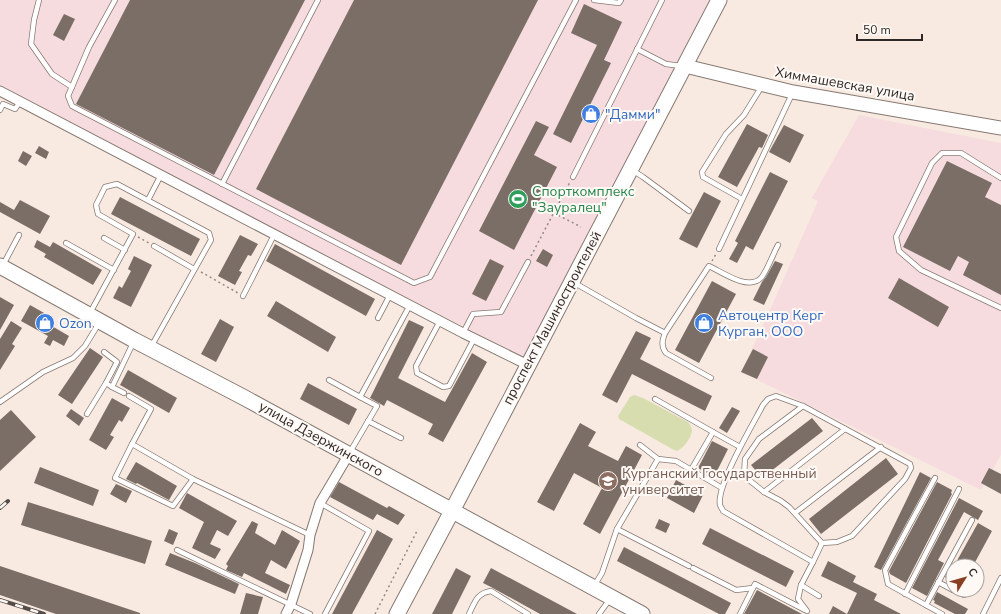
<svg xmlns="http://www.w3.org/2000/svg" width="1001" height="614" viewBox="0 0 1001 614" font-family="'Nunito Sans',sans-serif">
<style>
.industrial{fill:#f6dcde}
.green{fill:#d8ddb0}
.building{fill:#7b6e67}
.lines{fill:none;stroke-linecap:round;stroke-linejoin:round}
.lane-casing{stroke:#877a73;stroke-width:6}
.street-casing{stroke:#877a73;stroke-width:11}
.secondary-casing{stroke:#877a73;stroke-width:15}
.primary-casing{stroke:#877a73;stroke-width:17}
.path{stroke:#938a84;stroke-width:1.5;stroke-dasharray:2 3;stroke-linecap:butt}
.lane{stroke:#fff;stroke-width:4.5}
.street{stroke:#fff;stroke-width:9}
.secondary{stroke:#fff;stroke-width:13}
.primary{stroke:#fff;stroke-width:15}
.rail-casing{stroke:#534c48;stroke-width:4}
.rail{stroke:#fff9f6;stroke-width:2.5;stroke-dasharray:8;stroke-linecap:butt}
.labels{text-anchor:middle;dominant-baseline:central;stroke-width:4;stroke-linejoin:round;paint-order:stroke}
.street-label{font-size:14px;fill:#2e2926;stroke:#fff9f6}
.shop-label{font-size:14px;fill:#366cbe;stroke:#fff9f6;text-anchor:start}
.leisure-label{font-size:14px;fill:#27864d;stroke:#fff9f6;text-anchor:start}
.education-label{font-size:14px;fill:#785e54;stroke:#fff9f6;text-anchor:start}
</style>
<rect width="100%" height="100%" fill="#f8eae1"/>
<g class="industrial">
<path d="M0,0H714L527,359L0,90Z"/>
<path d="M859,115L1001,143V455L981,490L741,372L766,319L818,201L812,198Z"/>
</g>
<path class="green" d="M634,395L643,398L688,422C690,425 692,427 692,431C691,438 684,448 677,451L674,450L619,419L618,416L630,397Z"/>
<g class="building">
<path d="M130,0H305L214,175L76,104Z"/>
<path d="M354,0H538L401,265L256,189Z"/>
<path d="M584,4L622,22L604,60L611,63L571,143L553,134L597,45L571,33Z"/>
<path d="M64,14L75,19L64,41L53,35Z"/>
<path d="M536,121L549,127L534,155L557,167L514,250L479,231Z"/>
<path d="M747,124L768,135L762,148L759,147L737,187L718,177Z"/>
<path d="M784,125L804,135L790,163L769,152Z"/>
<path d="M39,146L49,152L46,159L35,153Z"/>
<path d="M23,151L32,156L26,166L18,161Z"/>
<path d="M947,161L992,183L985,197L1001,205V295L963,275L969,262L958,256L950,271L903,247Z"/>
<path d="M770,172L788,181L753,250L746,246L737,263L729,259L738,243L735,241Z"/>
<path d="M704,192L721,201L697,248L679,239Z"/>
<path d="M120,197L200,239L191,256L111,214Z"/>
<path d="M20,200L50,216L40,234L0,212V202L14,210Z"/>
<path d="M240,235L258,244L251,256L248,255L239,271L242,272L235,285L218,276Z"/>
<path d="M37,240L50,247L53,242L102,270L93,285L44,257L46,254L34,247Z"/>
<path d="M275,244L375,299L366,316L266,261Z"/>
<path d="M543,249L553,255L547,267L536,261Z"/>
<path d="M134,256L152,265L131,307L113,298L119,286L122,288L131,271L128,269Z"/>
<path d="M490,259L504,266L486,301L472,294Z"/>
<path d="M775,261L783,264L764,305L753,300L762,282L766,277Z"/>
<path d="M899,278L949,307L938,327L888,298Z"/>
<path d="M712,281L736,294L699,363L675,350Z"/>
<path d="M0,297L14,305L0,330Z"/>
<path d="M276,301L336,337L328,352L267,316Z"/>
<path d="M30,305L53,318L50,325L69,336L64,346L53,340L50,346L44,343L48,336L21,321Z"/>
<path d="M220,319L234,327L216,362L201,354Z"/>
<path d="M409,320L424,327L398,378L445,402L472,353L487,362L443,442L428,434L433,424L387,400L384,406L370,398Z"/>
<path d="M11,321L22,328L12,344L15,346L0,370V339Z"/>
<path d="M636,331L651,338L640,359L712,396L705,411L632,374L617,403L602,395Z"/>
<path d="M90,348L103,357L72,404L58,395Z"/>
<path d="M753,349L768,357L757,379L741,372Z"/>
<path d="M128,370L177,398L169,413L120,385Z"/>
<path d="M308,383L357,409L349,425L300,399Z"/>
<path d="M112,398L130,408L122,422L119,420L110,435L114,437L106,450L89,440Z"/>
<path d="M732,407L740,411L727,433L719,428Z"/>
<path d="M71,409L84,418L79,426L66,416Z"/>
<path d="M11,410L36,437L0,471V420Z"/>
<path d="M812,418L823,431L762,478L751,465Z"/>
<path d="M580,423L596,432L588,446L618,461L626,446L642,455L600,534L583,524L602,488L574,473L554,511L537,502Z"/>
<path d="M712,441L728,449L714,477L698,468Z"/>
<path d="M886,458L898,474L821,534L809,519Z"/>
<path d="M136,462L177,486L169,500L137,483L136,484L126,479Z"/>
<path d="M40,467L99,490L93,506L34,483Z"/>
<path d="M989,468L1001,474V494L981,483Z"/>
<path d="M920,472L931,478L881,570L874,567Z"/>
<path d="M676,480L703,495L694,513L667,498Z"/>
<path d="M339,482L387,508L389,506L405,515L398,525L377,514L373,520L330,497Z"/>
<path d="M937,482L952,490L951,493L952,494L906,583L890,574L889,571Z"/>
<path d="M116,484L132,491L126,503L110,494Z"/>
<path d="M187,493L237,521L228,536L217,530L210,544L221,549L215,559L192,548L204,522L179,508Z"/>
<path d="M959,498L983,511L978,520L964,512L938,560L944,563L927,596L912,588Z"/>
<path d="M28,502L152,541L145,564L21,525Z"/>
<path d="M659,519L670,524L666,533L655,528Z"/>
<path d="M252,521L258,524L255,533L275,545L282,530L300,541L286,569L271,560L265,573L290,585L286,594L244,573L242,577L226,570L228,566L226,564Z"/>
<path d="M978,523L992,531L973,566H954Z"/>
<path d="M710,528L794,571L786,587L702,544Z"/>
<path d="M169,529L178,533L173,545L164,541Z"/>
<path d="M377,530L393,539L352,614H332Z"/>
<path d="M624,547L731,603L725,614H719L617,561Z"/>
<path d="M170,553L195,563L239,584L235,594L165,565Z"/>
<path d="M828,561L856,576L853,582L877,594L874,600L901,614H829L833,606L847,614L857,593L821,576Z"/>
<path d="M0,566L140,613V614H56L0,595Z"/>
<path d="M951,567L953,568V581L945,577Z"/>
<path d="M456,568L471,576L452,614H432Z"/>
<path d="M491,568L577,614H540L491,587L483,583Z"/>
<path d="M757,590L802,614H744Z"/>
<path d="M937,592L968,609L965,614H955L934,603L935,601L933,600Z"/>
<path d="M246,593L263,597L258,614H240Z"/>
</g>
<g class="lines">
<g class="lane-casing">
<g id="lane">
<path d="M39,0L34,20L31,44L52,74L72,87"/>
<path d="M115,0L89,47L68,96L72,106L414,283L430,277L576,0"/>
<path d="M594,0L619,3L621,0"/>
<path d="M637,49L666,64L681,66"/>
<path d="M0,110L3,104L15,109L20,102"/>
<path d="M632,170L643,177L689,211"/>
<path d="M573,177L662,0"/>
<path d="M1001,178L961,153H942L932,163L896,237L899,251L921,270L1001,308"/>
<path d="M222,184L318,0"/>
<path d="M742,199L703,177L702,172L726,134L744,115L762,86"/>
<path d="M148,200L161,175"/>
<path d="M104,238L125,250"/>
<path d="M66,243L114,270"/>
<path d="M154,246L194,269"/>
<path d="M719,249L792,94"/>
<path d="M3,265L19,235"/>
<path d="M573,282L636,318L665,333"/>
<path d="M243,296L274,235"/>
<path d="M90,313L133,234L98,214L96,205L105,187L117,184L209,233L211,240L151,347"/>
<path d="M378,318L390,295"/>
<path d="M440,321L416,366L417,373L443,387L449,386L474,339"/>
<path d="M463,333L473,314L501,312L528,262"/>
<path d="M104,352L117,362L106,383"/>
<path d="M711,378L666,353C661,346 662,341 665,333L709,266C722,272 748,291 761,278C766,273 774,252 778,245"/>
<path d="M329,380L360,397L410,305"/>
<path d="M124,393L112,387L133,343"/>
<path d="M129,396L151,409L132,444L193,479L310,535"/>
<path d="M655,399L713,432"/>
<path d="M0,402L43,372L73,358L85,346L99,323"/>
<path d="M803,406L759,439L745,459L744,476L764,492L781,501L789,507L822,543L837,542L852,536L905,479L911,468L910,464L803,406L776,396L768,399L763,405C753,424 716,486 720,505C720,506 723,510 723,511L813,562L801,585L798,599L807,611"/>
<path d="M87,414L106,383L112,387"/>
<path d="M368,421L401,438"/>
<path d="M132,444L115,478L173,506L193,479"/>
<path d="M640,445L658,459L676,461L722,488"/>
<path d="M350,452L377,406L360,397"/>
<path d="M691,470L713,432L740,447"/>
<path d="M935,478L885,570L888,584L942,614"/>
<path d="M764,492L845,429"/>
<path d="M320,503L369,531L325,614"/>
<path d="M795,513L881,447"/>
<path d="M617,529L658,459"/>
<path d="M177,550L310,614"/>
<path d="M813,562L822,543"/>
<path d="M693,568L736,590L753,588L755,584L805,610"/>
<path d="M938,582L953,590"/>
<path d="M801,585L819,596"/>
<path d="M594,586L602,573L617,529L689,566"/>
<path d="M953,590L964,595"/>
<path d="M905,594L959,489"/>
<path d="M926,605L972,520"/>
<path d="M469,614C475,602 477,593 491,591L528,614"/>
<path d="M599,614L610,599"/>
<path d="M740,614L753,588"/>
<path d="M983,614L1001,578"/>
</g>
</g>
<g class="street-casing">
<g id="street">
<path d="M0,91L463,333L528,365"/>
<path d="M286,614L291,604L308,550L310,535L320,503L349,454"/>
</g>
</g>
<g class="secondary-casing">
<path id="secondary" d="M685,66L793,92L1001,128"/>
</g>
<g class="primary-casing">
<g id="primary">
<path d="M0,266L134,340L243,397L642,614"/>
<path d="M397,614L452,511L719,0"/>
</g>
</g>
<g class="path">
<path d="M554,213L581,227"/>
<path d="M138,237L149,243"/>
<path d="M531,256L570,182"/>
<path d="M712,261L716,254"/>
<path d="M201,272L238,293"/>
<path d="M375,614L418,529"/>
</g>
<use href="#lane" class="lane"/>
<use href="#street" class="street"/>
<use href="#secondary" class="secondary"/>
<use href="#primary" class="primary"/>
<g class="rail-casing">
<g id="rail">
<path d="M0,508L8,501"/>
<path d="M0,600L44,614"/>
</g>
</g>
<use href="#rail" class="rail"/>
</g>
<defs>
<g id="shop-disc" transform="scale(1)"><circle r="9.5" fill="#3f7fe0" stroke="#fff9f6"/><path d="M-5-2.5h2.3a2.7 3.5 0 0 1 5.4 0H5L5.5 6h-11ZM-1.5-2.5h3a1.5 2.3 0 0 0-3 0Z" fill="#fff"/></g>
<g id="stadium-disc" transform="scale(1)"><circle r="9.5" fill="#2e9e5b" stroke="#fff9f6"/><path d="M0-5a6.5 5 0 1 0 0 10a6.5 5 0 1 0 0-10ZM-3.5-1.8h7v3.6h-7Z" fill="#fff"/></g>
<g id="university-disc" transform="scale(1)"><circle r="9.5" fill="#8d6e63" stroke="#fff9f6"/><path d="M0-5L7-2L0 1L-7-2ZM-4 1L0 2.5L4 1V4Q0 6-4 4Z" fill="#fff"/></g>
</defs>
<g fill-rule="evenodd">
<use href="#shop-disc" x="591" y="114"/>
<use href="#stadium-disc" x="518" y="199"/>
<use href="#shop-disc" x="45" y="323"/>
<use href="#shop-disc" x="704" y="323"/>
<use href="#university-disc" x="608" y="481"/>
</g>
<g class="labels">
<g class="street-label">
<text transform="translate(845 84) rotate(10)">Химмашевская улица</text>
<text transform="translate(552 318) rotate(-62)">проспект Машиностроителей</text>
<text transform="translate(321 439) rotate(29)">улица Дзержинского</text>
</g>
<g class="shop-label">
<text x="605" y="114">"Дамми"</text>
<text x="718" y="315">Автоцентр Керг<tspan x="718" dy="16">Курган, ООО</tspan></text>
<text x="59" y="323">Ozon</text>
</g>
<g class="leisure-label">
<text x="532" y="191">Спорткомплекс<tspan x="532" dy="16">"Зауралец"</tspan></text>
</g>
<g class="education-label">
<text x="622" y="473">Курганский Государственный<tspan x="622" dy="16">университет</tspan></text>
</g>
</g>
<g transform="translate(965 578) rotate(53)"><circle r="19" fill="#fff9f6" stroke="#aba6a3"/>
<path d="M0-3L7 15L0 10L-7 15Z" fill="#883f22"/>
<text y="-6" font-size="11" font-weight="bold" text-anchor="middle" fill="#2e2926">С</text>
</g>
<path d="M857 34v6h65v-6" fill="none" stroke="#2e2926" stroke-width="2"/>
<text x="863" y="34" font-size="12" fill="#2e2926" stroke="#fff9f6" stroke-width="3" paint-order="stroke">50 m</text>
</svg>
